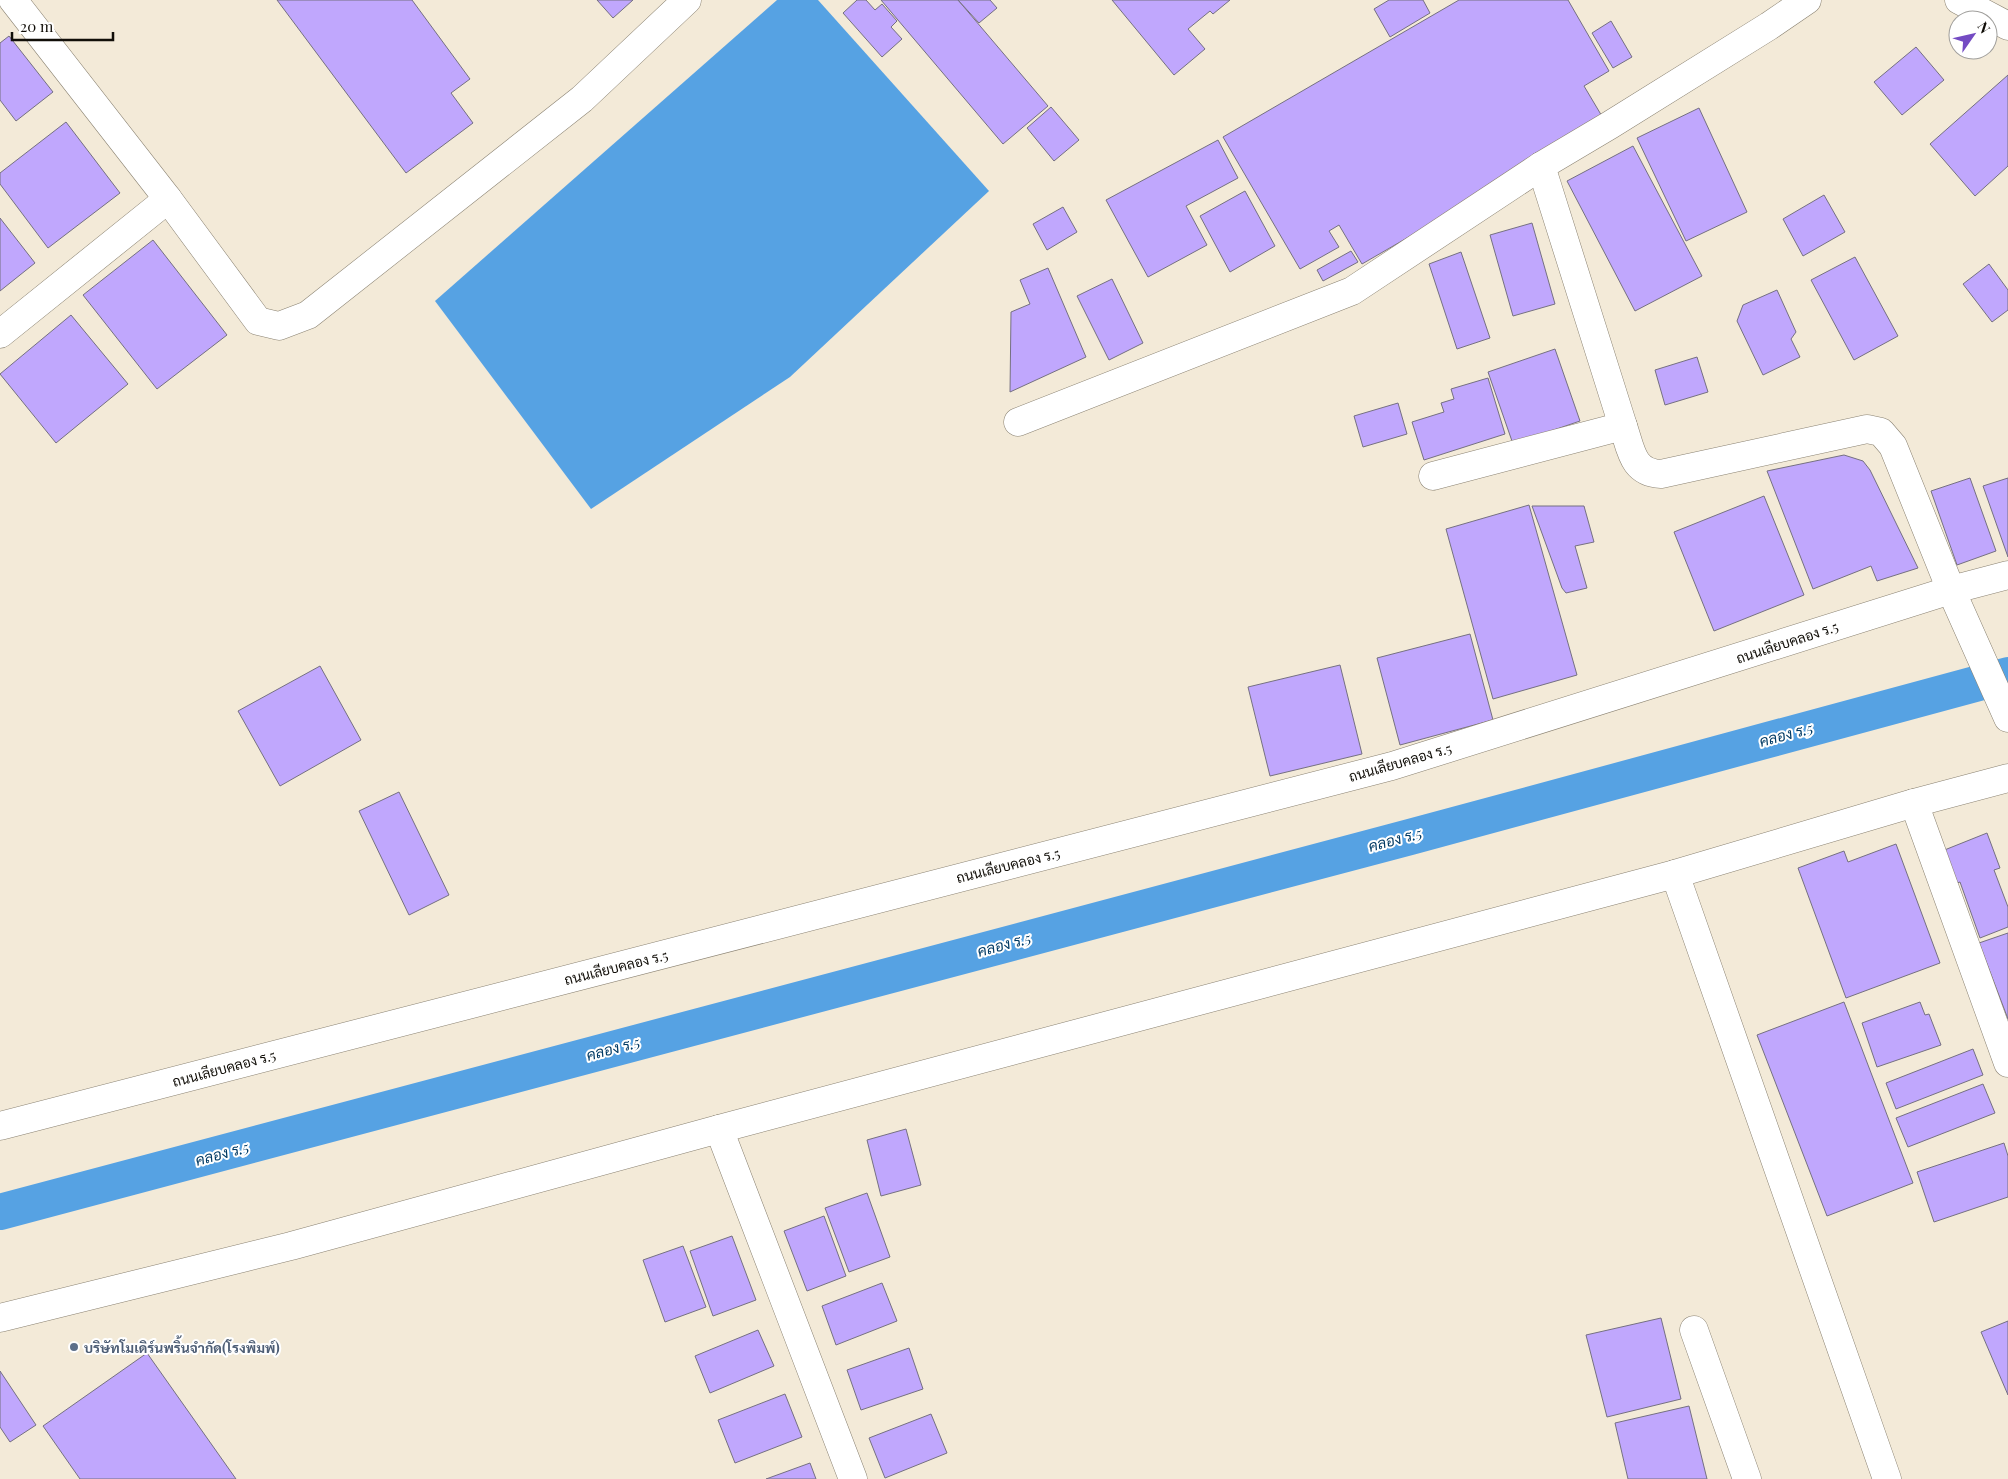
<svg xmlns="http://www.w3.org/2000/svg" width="2008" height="1479" viewBox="0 0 2008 1479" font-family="'Playfair Display',Sarabun,serif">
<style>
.water{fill:#56a2e3}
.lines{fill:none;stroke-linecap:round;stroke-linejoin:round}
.canal{stroke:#56a2e3;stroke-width:36}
.building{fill:#c0a7fd;stroke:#757081}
.street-casing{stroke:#8a8272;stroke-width:29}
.secondary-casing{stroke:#8a8272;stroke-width:29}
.street{stroke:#fff;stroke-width:28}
.secondary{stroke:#fff;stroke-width:28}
.service-dot{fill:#5c6f8a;stroke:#fff;stroke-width:2}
.labels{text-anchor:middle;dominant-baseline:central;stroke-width:4;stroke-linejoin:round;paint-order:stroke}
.street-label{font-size:14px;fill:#110e08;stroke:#fff}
.service-label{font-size:14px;font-weight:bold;fill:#4e5e75;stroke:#fff;text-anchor:start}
.water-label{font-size:15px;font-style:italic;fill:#003a64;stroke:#fff}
</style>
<rect width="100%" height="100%" fill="#f3ead8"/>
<path class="water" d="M777,0H818L989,191L790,377L591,509L435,301Z"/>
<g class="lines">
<path class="canal" d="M0,1212L1410,837L2008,675"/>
</g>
<g class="building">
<path d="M277,0H412L470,79L451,93L473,123L406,173Z"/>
<path d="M597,0H633L613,18Z"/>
<path d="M857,0H866L875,10L882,4L897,21L891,27L902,39L882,57L843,13Z"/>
<path d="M881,0H958L1048,106L1003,144Z"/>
<path d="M958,0H990L997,8L979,23Z"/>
<path d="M1112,0H1230L1213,14L1210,11L1188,29L1205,49L1174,75Z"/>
<path d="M1389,0H1423L1430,13L1390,37L1374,9Z"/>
<path d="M1459,0H1568L1609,71L1584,86L1606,123L1362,264L1339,225L1329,231L1339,247L1300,269L1223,137Z"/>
<path d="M1611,21L1632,57L1613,68L1592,33Z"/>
<path d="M9,36L53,92L16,121L0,100V43Z"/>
<path d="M1916,47L1944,80L1902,115L1874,82Z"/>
<path d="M2008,75V166L1975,196L1930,144Z"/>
<path d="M1051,107L1079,140L1054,161L1027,128Z"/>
<path d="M1699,108L1747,212L1686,241L1637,138Z"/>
<path d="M66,122L120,193L48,248L0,184V173Z"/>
<path d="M1218,140L1238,178L1186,206L1207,245L1148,277L1106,200Z"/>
<path d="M1633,146L1702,276L1635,311L1567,181Z"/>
<path d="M1245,191L1275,246L1230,272L1200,216Z"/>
<path d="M1824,195L1845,232L1803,256L1783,219Z"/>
<path d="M1063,207L1077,232L1047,250L1033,224Z"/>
<path d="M0,218L35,263L0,291Z"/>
<path d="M1532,223L1555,304L1513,316L1490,235Z"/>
<path d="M153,240L227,335L157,389L83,295Z"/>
<path d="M1351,251L1358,262L1323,281L1317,270Z"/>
<path d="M1461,252L1490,338L1457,349L1429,264Z"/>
<path d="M1855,257L1898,336L1854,360L1811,280Z"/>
<path d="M1989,264L2008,290V310L1992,322L1963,284Z"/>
<path d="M1048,268L1086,357L1010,392L1011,312L1030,304L1020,280Z"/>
<path d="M1112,279L1143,343L1109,360L1077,296Z"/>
<path d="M1777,290L1796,332L1791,339L1800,357L1763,375L1737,321L1743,305Z"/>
<path d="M71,315L128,384L56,443L0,374Z"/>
<path d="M1555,349L1580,421L1513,444L1488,372Z"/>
<path d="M1697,357L1708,392L1665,405L1655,370Z"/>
<path d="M1488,378L1505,434L1424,460L1412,422L1444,412L1441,403L1454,399L1451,389Z"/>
<path d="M1398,403L1407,434L1363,447L1354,416Z"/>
<path d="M1844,455L1863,461L1870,470L1918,568L1877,581L1871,566L1813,589L1767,471Z"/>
<path d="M1970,478L1996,551L1957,565L1931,491Z"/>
<path d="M2008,478V557L1983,486Z"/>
<path d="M1764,496L1804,595L1714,631L1674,532Z"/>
<path d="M1529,505L1577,675L1493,699L1446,529Z"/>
<path d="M1532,506H1584L1594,542L1575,546L1587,588L1566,593L1562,588Z"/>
<path d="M1470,634L1493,720L1400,745L1377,658Z"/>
<path d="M1340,665L1362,754L1270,776L1248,687Z"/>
<path d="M320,666L361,740L280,786L238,711Z"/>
<path d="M399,792L449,895L409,915L359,811Z"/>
<path d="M1987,833L2000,868L1994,870L2008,907V927L1980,938L1960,882L1954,884L1942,851Z"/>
<path d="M1896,844L1940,963L1846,998L1798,868L1844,851L1848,862Z"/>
<path d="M2008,933V1019L1979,943Z"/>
<path d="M1844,1002L1913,1183L1827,1216L1757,1035Z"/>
<path d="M1920,1002L1925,1015L1929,1014L1941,1045L1877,1067L1862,1023Z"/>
<path d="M1973,1049L1983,1075L1896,1109L1886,1083Z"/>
<path d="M1983,1084L1995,1113L1908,1147L1896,1118Z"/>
<path d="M906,1129L921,1185L881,1196L867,1140Z"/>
<path d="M2004,1143L2008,1156V1197L1934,1222L1917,1172Z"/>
<path d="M867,1193L890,1257L849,1272L825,1208Z"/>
<path d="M824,1216L846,1276L807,1291L784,1231Z"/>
<path d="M732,1236L756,1300L713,1316L690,1251Z"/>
<path d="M683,1246L706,1307L665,1322L643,1260Z"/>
<path d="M882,1283L897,1321L836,1345L822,1306Z"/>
<path d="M1661,1318L1681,1399L1607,1417L1586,1335Z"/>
<path d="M2008,1321V1395L1981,1332Z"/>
<path d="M758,1330L774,1366L710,1393L695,1356Z"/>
<path d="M909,1348L923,1389L861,1410L847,1370Z"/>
<path d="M147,1353L236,1479H80L43,1426Z"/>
<path d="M0,1371L36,1425L10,1442L0,1427Z"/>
<path d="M785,1394L802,1437L735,1463L718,1420Z"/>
<path d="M1689,1406L1707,1479H1628L1615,1423Z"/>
<path d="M931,1414L947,1453L885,1478L869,1438Z"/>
<path d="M810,1463L816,1479H766Z"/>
</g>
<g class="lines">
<g class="street-casing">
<g id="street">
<path d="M13,0L168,199L258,321L279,326L308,315L582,99L687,0"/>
<path d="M1541,166L1623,426C1631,449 1632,473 1661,474L1867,429L1881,432L1893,446L1951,590L2008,718"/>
<path d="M0,334L168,199"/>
<path d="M1018,422L1352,291L1541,166L1610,125L1769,26L1807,0"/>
<path d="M1433,476L1623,426"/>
<path d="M1914,803L2008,1063"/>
<path d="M1675,874L1887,1479"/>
<path d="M719,1129L853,1479"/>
<path d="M1694,1330L1747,1479"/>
</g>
</g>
<g class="secondary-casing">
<g id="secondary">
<path d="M1959,0L2008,26"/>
<path d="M0,1126L1392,766L1951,590L2008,575"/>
<path d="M0,1318L291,1246L719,1129L1675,874L1914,803L2008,778"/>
</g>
</g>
<use href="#street" class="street"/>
<use href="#secondary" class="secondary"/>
</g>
<circle class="service-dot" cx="74" cy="1347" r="5"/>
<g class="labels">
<g class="street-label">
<text transform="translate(1787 642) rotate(-18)">ถนนเลียบคลอง ร.5</text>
<text transform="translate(1400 762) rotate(-16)">ถนนเลียบคลอง ร.5</text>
<text transform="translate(1008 865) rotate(-14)">ถนนเลียบคลอง ร.5</text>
<text transform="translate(616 967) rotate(-14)">ถนนเลียบคลอง ร.5</text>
<text transform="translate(224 1068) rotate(-15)">ถนนเลียบคลอง ร.5</text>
</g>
<g class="service-label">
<text x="84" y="1347">บริษัทโมเดิร์นพริ้นจำกัด(โรงพิมพ์)</text>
</g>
<g class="water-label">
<text transform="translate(1786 734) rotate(-15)">คลอง ร.5</text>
<text transform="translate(1395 839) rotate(-15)">คลอง ร.5</text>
<text transform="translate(1004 944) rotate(-15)">คลอง ร.5</text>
<text transform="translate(613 1048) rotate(-15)">คลอง ร.5</text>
<text transform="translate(222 1153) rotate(-15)">คลอง ร.5</text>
</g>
</g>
<g transform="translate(1973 35) rotate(56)"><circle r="24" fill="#ffffff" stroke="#a09f9c"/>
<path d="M0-4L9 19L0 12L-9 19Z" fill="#744bc3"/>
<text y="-8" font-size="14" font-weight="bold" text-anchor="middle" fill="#110e08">N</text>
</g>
<path d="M12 32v8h101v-8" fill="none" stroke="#110e08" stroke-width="2.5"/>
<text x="20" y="32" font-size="15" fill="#110e08" stroke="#ffffff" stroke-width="4" paint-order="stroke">20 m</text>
</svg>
